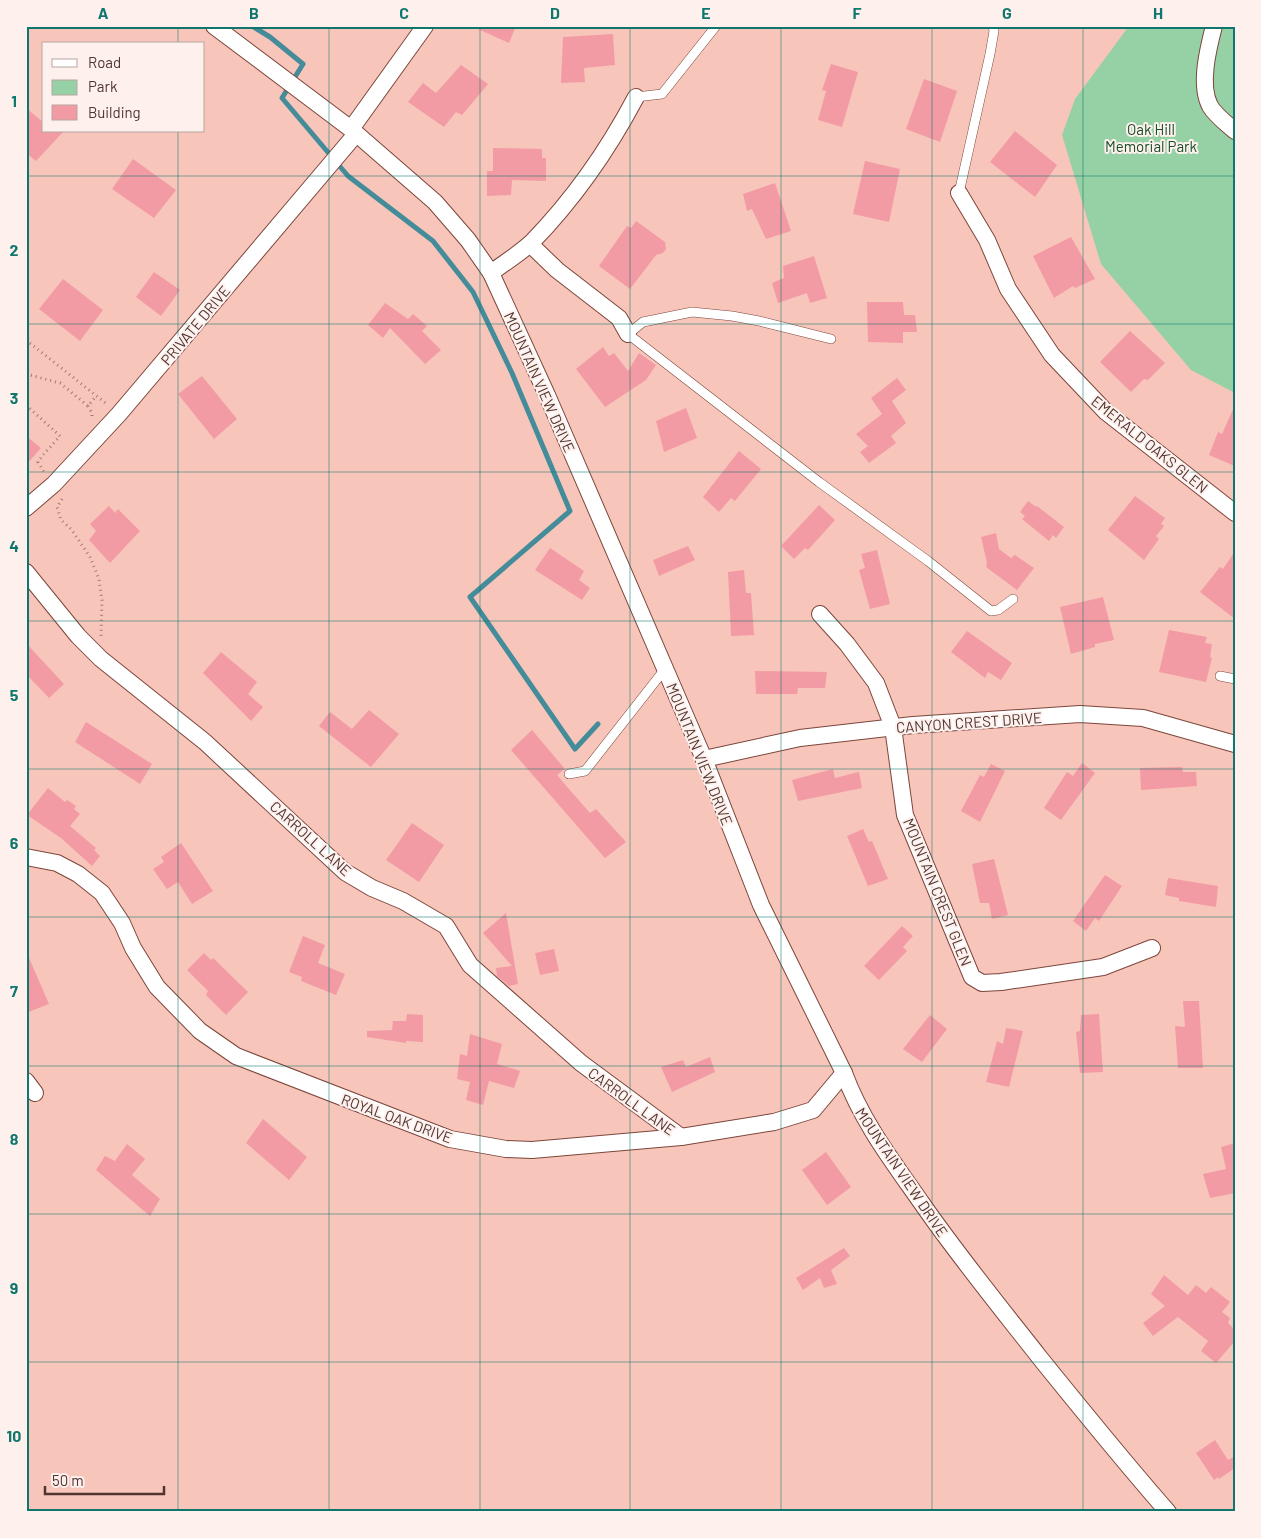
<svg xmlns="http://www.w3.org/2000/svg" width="1261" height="1538" viewBox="0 0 1261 1538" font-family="Barlow,sans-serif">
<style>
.green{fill:#96d1a6}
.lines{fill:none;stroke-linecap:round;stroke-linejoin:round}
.stream{stroke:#448c9a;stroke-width:5}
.building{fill:#f39ba5}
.lane-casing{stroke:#7c463b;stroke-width:10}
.street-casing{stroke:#7c463b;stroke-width:18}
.path{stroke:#a07a72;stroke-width:3;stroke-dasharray:1 4;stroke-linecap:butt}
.lane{stroke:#fff;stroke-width:9}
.street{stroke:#fff;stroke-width:16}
.grid{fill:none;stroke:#0f766e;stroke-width:1;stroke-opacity:0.55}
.labels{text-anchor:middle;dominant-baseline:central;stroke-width:4;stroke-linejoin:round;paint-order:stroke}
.park-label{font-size:15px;fill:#164d2b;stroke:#fef0ed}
.street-label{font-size:15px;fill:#4f3530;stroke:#fef0ed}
.neatline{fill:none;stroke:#0f766e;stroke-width:2}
.grid-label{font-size:16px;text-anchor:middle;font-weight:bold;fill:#0f766e}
</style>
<rect width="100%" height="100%" fill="#f8c5ba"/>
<path class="green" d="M1129,26H1235V393L1191,370L1101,264L1062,135L1075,99Z"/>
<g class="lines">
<path class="stream" d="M252,26L270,37L303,64L282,98L348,176L433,241L473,292L512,373L570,511L470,597L575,749L598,724"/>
</g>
<g class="building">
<path d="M471,26H516L509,43Z"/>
<path d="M613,34L615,65L584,68L585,82L561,83L563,37Z"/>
<path d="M831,64L858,72L842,127L818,120L826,91L822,90Z"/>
<path d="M461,65L488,84L462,115L456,112L444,127L408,102L423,83L436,93Z"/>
<path d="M924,79L957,91L940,142L906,129Z"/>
<path d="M26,108L44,123V131H64L36,161L26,153Z"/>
<path d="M1015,131L1057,165L1035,197L990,162Z"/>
<path d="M493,148L542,149V158H546V181L512,180L511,195L487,196V171H493Z"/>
<path d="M133,159L176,190L154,218L112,189Z"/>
<path d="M865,161L900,169L889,222L853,214Z"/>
<path d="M775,183L791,231L766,239L752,209L747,211L743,194Z"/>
<path d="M636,221L665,242L666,249L663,253L656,255L630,289L599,266L627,226L631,228Z"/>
<path d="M1071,237L1095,279L1075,288L1073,286L1054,298L1033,256Z"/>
<path d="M814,256L827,298L810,303L807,293L778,303L772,283L784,278L783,266Z"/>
<path d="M154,272L180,290L161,316L136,297Z"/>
<path d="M63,279L103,310L80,341L39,309Z"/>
<path d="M867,302H903L904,315H915L917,332H903V343L868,342Z"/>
<path d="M385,303L408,319L413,314L427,326L422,331L441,350L425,364L390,328L383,338L368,325Z"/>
<path d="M1130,331L1165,363L1148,380L1144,379L1131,392L1100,362Z"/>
<path d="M603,347L609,356L614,353L628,371L639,353L656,365L646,380L605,407L576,369Z"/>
<path d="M202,376L237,419L214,439L178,394Z"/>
<path d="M897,378L906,390L892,401L906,423L891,436L896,443L869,463L860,452L868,446L856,434L882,414L871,398Z"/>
<path d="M1235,405V466L1209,455L1218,432L1222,434Z"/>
<path d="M686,408L697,438L664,452L656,421Z"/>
<path d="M26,436L41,448L26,465Z"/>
<path d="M739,451L761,469L735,501L731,498L719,512L703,497Z"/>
<path d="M1135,496L1165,518L1161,524L1164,526L1156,536L1159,539L1144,560L1108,530Z"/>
<path d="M1028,501L1036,507L1037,506L1064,527L1056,538L1053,535L1049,541L1022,519L1025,516L1020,512Z"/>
<path d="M819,505L835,520L808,550L805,548L794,559L781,546Z"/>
<path d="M109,506L115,513L118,509L140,531L110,563L89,540L96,531L90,524Z"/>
<path d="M996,533L999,549L1011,558L1015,555L1034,568L1017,590L986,567L987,563L981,537Z"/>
<path d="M688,546L695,560L659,576L653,560Z"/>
<path d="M550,548L584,571L579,580L590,588L582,600L535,570Z"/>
<path d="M877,550L890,604L870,609L859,570L865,568L861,554Z"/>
<path d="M1235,551V619L1200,592L1220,567L1223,569Z"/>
<path d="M744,570L746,593H751L754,635L731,636L728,572Z"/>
<path d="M1103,597L1114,640L1095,644V647L1071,654L1060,607Z"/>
<path d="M1169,630L1207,637L1205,643L1212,644L1210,657L1212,658L1206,682L1159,672Z"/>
<path d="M967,631L1012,663L1001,680L988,672L985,678L951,652Z"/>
<path d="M26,643L64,684L49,698L26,674Z"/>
<path d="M221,652L257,682L248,694L263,707L251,721L203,673Z"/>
<path d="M755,671L827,672L825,688H798L797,694H756Z"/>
<path d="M369,710L399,734L371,767L319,726L330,712L352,729Z"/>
<path d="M86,722L152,764L140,784L75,742Z"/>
<path d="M532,730L565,769L557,775L568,788L590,813L596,809L626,842L605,858L511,750Z"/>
<path d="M1082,763L1095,773L1061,820L1044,808L1067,772L1073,776Z"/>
<path d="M991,764L1005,771L980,822L961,811L980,775L984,777Z"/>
<path d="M1182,767L1183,772H1196L1197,786L1141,790L1140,768Z"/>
<path d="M833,769L835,778L859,772L862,788L798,801L792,780Z"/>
<path d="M48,788L65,802L67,800L76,806L74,809L80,814L70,826L96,848L94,850L100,856L92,866L61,838L27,815Z"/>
<path d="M412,823L444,845L419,882L386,860Z"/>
<path d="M863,829L869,842L872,841L888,879L868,886L847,836Z"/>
<path d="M181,843L213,891L192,904L178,882L167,889L153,869L164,862L161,857Z"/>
<path d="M994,859L1008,915L992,919L989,903H980L972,864Z"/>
<path d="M1105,875L1122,886L1099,921L1095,918L1086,931L1073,921Z"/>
<path d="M1168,878L1218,886L1216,907L1179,901V898L1165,895Z"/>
<path d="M506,913L518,984L509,986L497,976L496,968L512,966L483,933Z"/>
<path d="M902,926L913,936L903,947L907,951L879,980L864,966Z"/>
<path d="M303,936L325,945L318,963L345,974L336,995L301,981L302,977L289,972Z"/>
<path d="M554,949L559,971L540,975L535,953Z"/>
<path d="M26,951L49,1004L26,1013Z"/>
<path d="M204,953L211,960L213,958L248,992L226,1015L206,995L208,991L187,970Z"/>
<path d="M1183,1001H1199L1203,1068H1178L1175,1026L1185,1027Z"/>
<path d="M407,1014L423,1015V1042L406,1041V1043L367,1037V1031L392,1030L393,1021H406Z"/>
<path d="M1099,1014L1103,1072L1080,1073L1076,1032L1080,1031L1081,1015Z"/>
<path d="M930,1015L947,1029L922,1062L903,1049Z"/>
<path d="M1006,1028L1023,1031L1009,1087L986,1082L997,1041L1003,1044Z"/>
<path d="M470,1034L502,1044L497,1064L520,1071L514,1088L489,1081L483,1105L466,1100L470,1082L457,1079L460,1054L467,1056Z"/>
<path d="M710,1057L715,1072L672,1092L661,1067L683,1060L686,1067Z"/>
<path d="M263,1119L307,1157L289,1180L246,1143Z"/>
<path d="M1235,1143V1193L1210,1198L1203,1174L1226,1169L1221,1147Z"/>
<path d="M127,1144L145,1159L132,1175L160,1199L150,1216L96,1170L105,1156L115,1161Z"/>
<path d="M826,1152L851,1187L827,1205L802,1170Z"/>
<path d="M844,1248L850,1256L831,1270L837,1284L824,1288L820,1278L803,1290L796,1278Z"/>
<path d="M1164,1275L1188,1295L1196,1285L1206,1293L1211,1287L1230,1302L1222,1312L1230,1318L1228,1323L1235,1330V1341L1216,1363L1201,1351L1208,1341L1178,1317L1153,1336L1143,1323L1165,1306L1151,1294Z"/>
<path d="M1215,1440L1228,1460L1235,1456V1468L1219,1479L1218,1477L1214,1480L1196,1453Z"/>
</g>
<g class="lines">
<g class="lane-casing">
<g id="lane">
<path d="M636,97L662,94L716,26"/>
<path d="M959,193L990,54L994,31L993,26"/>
<path d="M831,339L759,321L732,316L692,312L643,322L628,334L819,482L928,561L991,611L998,610L1013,599"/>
<path d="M1220,676L1235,679"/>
<path d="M569,774L585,771L665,669"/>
</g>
</g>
<g class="street-casing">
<g id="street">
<path d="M214,26L351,129L435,202L468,240L491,273L547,395L704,759L761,905L844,1073C862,1122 893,1162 923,1205C960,1258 1000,1307 1040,1358C1082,1410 1124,1462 1168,1512"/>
<path d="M1214,26C1208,49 1199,85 1210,106C1215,115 1227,124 1235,131"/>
<path d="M351,129L425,26"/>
<path d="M959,193L987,240L1008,289L1052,355L1106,412L1235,513"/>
<path d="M530,244L557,270L619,318L628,334"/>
<path d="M491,273C504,263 519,254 531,243C573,200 608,150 636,97"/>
<path d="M26,508L54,484L119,414L356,134"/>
<path d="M26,572L78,636L101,659L205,742L345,872L372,888L403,901L446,926L470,965L581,1063L681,1137"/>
<path d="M820,614L847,644L876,683L893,727L905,815L972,977L982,983L1001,982L1103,967L1152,948"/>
<path d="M704,759L800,738L913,725L1080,714L1143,718L1235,744"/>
<path d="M26,857L57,863L78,874L102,893L122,923L133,948L157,987L200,1031L236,1056L450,1139L506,1149L532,1150L681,1137L774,1122L813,1110L844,1073"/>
<path d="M26,1081L35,1093"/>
</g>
</g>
<g class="path">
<path d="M26,340L108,405"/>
<path d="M26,374L60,383L88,406L96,396"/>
<path d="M26,405L60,436L43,455L38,462L44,472"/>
<path d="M88,406L92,413V420"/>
<path d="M62,499L57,507L61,520L71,529L90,557L99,579L102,600L101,636"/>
</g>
<use href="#lane" class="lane"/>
<use href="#street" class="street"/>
</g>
<path class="grid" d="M178,26V44M329,26V1512M480,26V1512M630,26V1512M781,26V1512M932,26V1512M1083,26V1512M178,131V1512M26,176H1235M26,324H1235M26,472H1235M26,621H1235M26,769H1235M26,917H1235M26,1066H1235M26,1214H1235M26,1362H1235"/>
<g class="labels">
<g class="park-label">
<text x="1151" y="129">Oak Hill<tspan x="1151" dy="17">Memorial Park</tspan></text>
</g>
<g class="street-label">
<text transform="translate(195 325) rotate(-50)">PRIVATE DRIVE</text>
<text transform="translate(540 382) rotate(66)">MOUNTAIN VIEW DRIVE</text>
<text transform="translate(1150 444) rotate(39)">EMERALD OAKS GLEN</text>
<text transform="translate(969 722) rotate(-4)">CANYON CREST DRIVE</text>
<text transform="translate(700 754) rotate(68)">MOUNTAIN VIEW DRIVE</text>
<text transform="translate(311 838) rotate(42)">CARROLL LANE</text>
<text transform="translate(938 892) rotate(68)">MOUNTAIN CREST GLEN</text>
<text transform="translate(632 1101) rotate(36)">CARROLL LANE</text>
<text transform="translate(397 1118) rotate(20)">ROYAL OAK DRIVE</text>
<text transform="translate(902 1172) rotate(56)">MOUNTAIN VIEW DRIVE</text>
</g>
</g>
<rect width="1261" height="1538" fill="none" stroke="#fef0ed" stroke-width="55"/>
<rect x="42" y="42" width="162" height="90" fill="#fef0ed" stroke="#b8a5a1"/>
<rect x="52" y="59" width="25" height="8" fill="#ffffff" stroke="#b8a5a1"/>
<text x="88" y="68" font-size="15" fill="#4f3530">Road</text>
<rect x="52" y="80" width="25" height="15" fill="#96d1a6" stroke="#b8a5a1"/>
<text x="88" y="92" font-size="15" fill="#4f3530">Park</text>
<rect x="52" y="105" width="25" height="15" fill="#f39ba5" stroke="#b8a5a1"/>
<text x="88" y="118" font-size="15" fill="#4f3530">Building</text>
<path d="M45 1486v8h119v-8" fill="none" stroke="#4f3530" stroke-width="2.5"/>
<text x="52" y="1486" font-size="15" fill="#4f3530" stroke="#fef0ed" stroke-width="4" paint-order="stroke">50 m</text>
<rect x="28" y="28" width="1206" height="1482" class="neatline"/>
<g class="grid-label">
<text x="103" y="19">A</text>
<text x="254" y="19">B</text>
<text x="404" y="19">C</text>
<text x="555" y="19">D</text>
<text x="706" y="19">E</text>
<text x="857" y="19">F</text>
<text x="1007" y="19">G</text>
<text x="1158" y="19">H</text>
<text x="14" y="107">1</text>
<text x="14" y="256">2</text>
<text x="14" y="404">3</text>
<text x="14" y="552">4</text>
<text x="14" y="701">5</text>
<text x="14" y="849">6</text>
<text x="14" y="997">7</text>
<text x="14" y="1145">8</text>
<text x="14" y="1294">9</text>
<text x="14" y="1442">10</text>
</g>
</svg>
